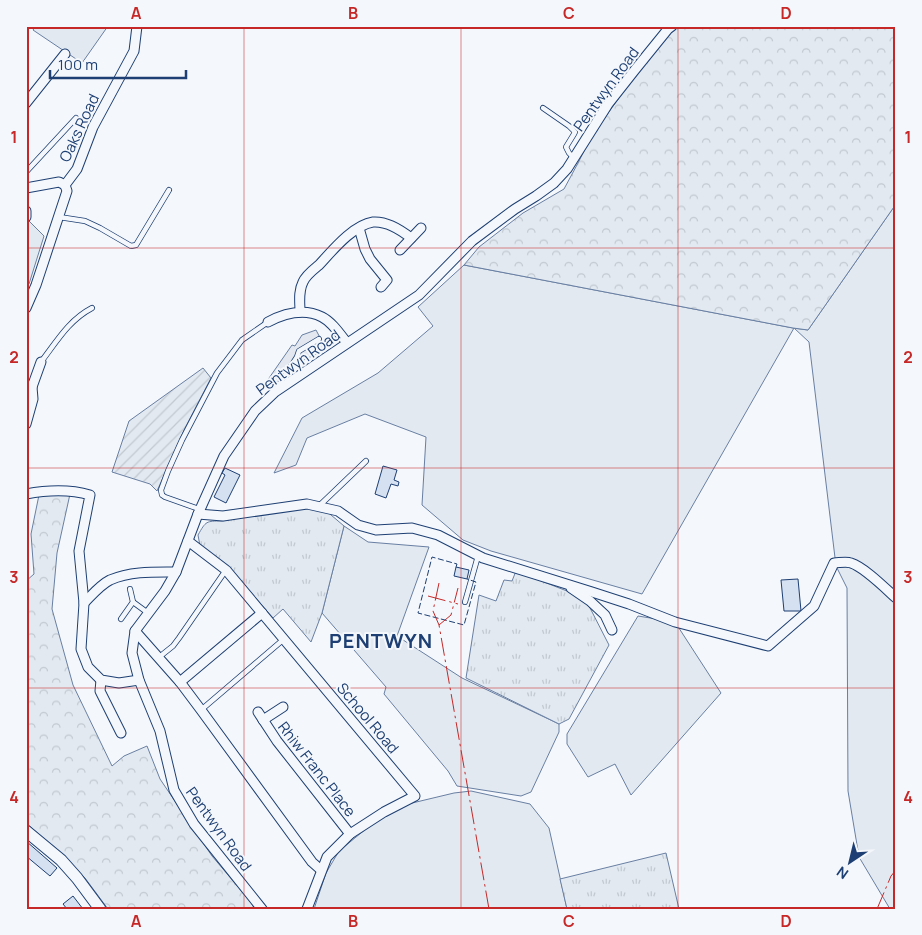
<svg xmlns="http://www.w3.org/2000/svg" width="922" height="935" viewBox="0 0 922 935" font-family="Manrope,sans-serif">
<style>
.grass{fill:#e3e9f0;stroke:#687fa3}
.forest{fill:url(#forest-crowns);stroke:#687fa3}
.park{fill:url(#park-tufts);stroke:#687fa3}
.garden{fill:url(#garden-furrows);stroke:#687fa3}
.parking{fill:#e3e8f0;stroke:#687fa3}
.building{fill:#d5e0f0;stroke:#1d3f73}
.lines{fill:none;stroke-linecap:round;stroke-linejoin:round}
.service-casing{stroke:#1d3f73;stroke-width:6}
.minor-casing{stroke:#1d3f73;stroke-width:11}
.secondary-casing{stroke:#1d3f73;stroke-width:13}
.service{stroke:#f4f7fb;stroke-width:4.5}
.minor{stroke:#f4f7fb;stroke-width:9}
.secondary{stroke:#f4f7fb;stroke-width:11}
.fence{stroke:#1d3f73;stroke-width:1;stroke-dasharray:6 2.5;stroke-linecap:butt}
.power{stroke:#c62828;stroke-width:1;stroke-dasharray:18 4 2.5 4;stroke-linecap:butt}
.grid{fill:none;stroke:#c62828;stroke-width:1;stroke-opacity:0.55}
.labels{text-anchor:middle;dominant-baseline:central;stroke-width:4;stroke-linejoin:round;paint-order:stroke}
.street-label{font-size:15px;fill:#1d3f73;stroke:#f4f7fb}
.district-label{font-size:20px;font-weight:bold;letter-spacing:1px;fill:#1d3f73;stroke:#f4f7fb}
.neatline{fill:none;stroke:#c62828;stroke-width:2}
.grid-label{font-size:16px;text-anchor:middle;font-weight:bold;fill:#c62828}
</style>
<defs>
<pattern id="forest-crowns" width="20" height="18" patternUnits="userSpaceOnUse" patternTransform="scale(1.25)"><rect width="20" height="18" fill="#e3e9f0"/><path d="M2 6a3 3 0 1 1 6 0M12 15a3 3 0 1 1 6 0" fill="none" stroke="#c2c9d1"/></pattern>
<pattern id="park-tufts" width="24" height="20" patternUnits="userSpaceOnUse" patternTransform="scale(1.25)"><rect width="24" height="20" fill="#e3e9f0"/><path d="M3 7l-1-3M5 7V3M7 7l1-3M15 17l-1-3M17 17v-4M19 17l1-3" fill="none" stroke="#c2c9d1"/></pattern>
<pattern id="garden-furrows" width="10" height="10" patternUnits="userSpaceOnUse" patternTransform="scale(1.25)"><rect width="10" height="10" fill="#e3e9f0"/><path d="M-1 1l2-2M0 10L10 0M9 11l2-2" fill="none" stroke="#c2c9d1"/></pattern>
</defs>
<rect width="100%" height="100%" fill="#f4f7fb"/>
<g class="grass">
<path d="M36,26H108L82,63L33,30Z"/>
<path d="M896,204V909H890L859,857L848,791L847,588L836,566L809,342L794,328L642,594L491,551L463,540L422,505L426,437L365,414L307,438L296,465L274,473L302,418L378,373L433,326L418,307L464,265L793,328L808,330Z"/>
<path d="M27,219L44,236L29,284L26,285V220Z"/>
<path d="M344,526L368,542L429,547L397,636L462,678L559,724V732L531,792L521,796L457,786L448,771L384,694L386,687L322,613Z"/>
<path d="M638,616L675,622L721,693L631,795L615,764L588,777L567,744V734Z"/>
<path d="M471,791L530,804L549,828L567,909H314L326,873L339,851L372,824L408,804L454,793Z"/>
</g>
<g class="forest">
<path d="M679,26H896V204L808,330L793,328L464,265L479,247L523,213L564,189L578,163L591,137L636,74L670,33Z"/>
<path d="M70,494L57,553L52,609L73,685L112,766L124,756L147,746L160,779L212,856L250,901L255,909H108L85,878L59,852L26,823V581L34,574L31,534L39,495Z"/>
</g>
<g class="park">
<path d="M298,506L324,509L344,526L322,613L311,642L283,609L273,618L228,566L200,546L198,535C206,521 206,521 222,521Z"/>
<path d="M516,571L572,593L589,606L609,645L569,719L559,724L466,678L479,595L496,601L504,580L512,581Z"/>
<path d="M666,853L679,909H567L560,879Z"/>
</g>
<path class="garden" d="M203,368L211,378L185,428L157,491L150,484L112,472L129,421Z"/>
<path class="parking" d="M316,330L326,349L296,364L290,373L273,387L267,381L292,345L295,346L302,335Z"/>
<g class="building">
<path d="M383,466L397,470L394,480L399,482L398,486L391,484L386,498L375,494Z"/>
<path d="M225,468L240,475L226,503L214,497L225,475L222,473Z"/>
<path d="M456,567L469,570L467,579L454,576Z"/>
<path d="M798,579L801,611H784L781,580Z"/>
<path d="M26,841L57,868L50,876L26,856Z"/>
<path d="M73,896L83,909H67L63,904Z"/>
</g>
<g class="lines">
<g class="service-casing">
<g id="service">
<path d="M543,108L569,126L575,132L574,134L566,147L569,153L574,158"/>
<path d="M26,172L76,118"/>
<path d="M59,217L85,221L100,228L131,246L136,245L169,190"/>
<path d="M41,362C57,341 69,320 92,308"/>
<path d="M277,388L297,357L299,351L319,339"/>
<path d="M319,506L366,461"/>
<path d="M199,509L165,497L162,495L161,490L168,471L182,440L217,373L242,340L268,322"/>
<path d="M133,602L148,613"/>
<path d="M465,602L478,556"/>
<path d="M121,619L133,602L130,589"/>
<path d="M158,658L173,646L179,638L226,570"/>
<path d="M201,710L284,639"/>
</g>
</g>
<g class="minor-casing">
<g id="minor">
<path d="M26,103L65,54"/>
<path d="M65,185L77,169L93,127L134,51L137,26"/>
<path d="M26,188L59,182L65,185"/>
<path d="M26,211V217"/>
<path d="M359,228L365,249L370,259L387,280L381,287"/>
<path d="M400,250L421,228"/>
<path d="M26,308L36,285L67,191L65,185"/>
<path d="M300,312C300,302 298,292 303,282C306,275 313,270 319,265C332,251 353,225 373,222C387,221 401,230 411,238"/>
<path d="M268,322C285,313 304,308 322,317C332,322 340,334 347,343"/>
<path d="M26,385L32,387L41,362"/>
<path d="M26,424L33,399L32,387"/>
<path d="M26,494C48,490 69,489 90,495L79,551L84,603L81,649L88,667L101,680L119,683L139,680"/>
<path d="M198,514L223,516L307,504L338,511L358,525L376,530L412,528L438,535L483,558L592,592L629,604L675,622L768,646L814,606L834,563C839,563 846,561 851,563C864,567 885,588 896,598"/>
<path d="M188,541L226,570L415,796L384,812L350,834L327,857L307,909"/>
<path d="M571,588L590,601L605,615L612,630"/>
<path d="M84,603C92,595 100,585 110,580C131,571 154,572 176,572"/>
<path d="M135,631L180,682L201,710L312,862L321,870"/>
<path d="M101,680L100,691L121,733"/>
<path d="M180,682L262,613"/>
<path d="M258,712L277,741L350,834"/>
<path d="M263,720L283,707"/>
<path d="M262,909L194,824L174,790L160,731L139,680L132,653L135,631L165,591L176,572L198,514L224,456L255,411L275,392L419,295L472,241L515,209L536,196L554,183L567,169L608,104L634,71L668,29L672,26"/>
</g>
</g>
<g class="secondary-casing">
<path id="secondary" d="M26,831L61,860L77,878L100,909"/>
</g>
<use href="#service" class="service"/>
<use href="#minor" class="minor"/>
<use href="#secondary" class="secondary"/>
<path class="fence" d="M456,567L457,564L432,557L418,613L464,625L476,582L467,579"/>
<g class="power">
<path d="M439,583L433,611L439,625L489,909"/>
<path d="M428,596L458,604"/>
<path d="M439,625L451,615L458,588"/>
<path d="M877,909L891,876L896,870"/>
</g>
</g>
<path class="grid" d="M244,26V909M461,26V909M678,26V909M26,248H896M26,468H896M26,688H896"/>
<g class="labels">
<g class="street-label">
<text transform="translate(606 89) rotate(-54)">Pentwyn Road</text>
<text transform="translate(79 128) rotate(-65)">Oaks Road</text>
<text transform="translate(298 362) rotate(-36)">Pentwyn Road</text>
<text transform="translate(368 718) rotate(50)">School Road</text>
<text transform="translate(317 769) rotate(52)">Rhiw Franc Place</text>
<text transform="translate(219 829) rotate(54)">Pentwyn Road</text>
</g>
<g class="district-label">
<text x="381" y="640">PENTWYN</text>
</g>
</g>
<rect width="922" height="935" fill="none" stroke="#f4f7fb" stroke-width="55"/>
<g transform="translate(850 862) rotate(215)" stroke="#f4f7fb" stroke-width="4" paint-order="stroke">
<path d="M0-4L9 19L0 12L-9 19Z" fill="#1d3f73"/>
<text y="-8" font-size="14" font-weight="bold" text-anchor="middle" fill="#1d3f73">N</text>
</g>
<path d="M50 70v8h136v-8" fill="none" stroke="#1d3f73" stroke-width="2.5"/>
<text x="58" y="70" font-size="15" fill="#1d3f73" stroke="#f4f7fb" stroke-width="4" paint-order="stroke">100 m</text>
<rect x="28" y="28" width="866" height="880" class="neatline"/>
<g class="grid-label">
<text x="136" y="19">A</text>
<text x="353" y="19">B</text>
<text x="569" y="19">C</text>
<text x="786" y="19">D</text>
<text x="14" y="143">1</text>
<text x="908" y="143">1</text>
<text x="14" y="363">2</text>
<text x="908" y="363">2</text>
<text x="14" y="583">3</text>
<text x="908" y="583">3</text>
<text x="14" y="803">4</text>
<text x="908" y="803">4</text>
<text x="136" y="927">A</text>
<text x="353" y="927">B</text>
<text x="569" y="927">C</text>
<text x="786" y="927">D</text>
</g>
</svg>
